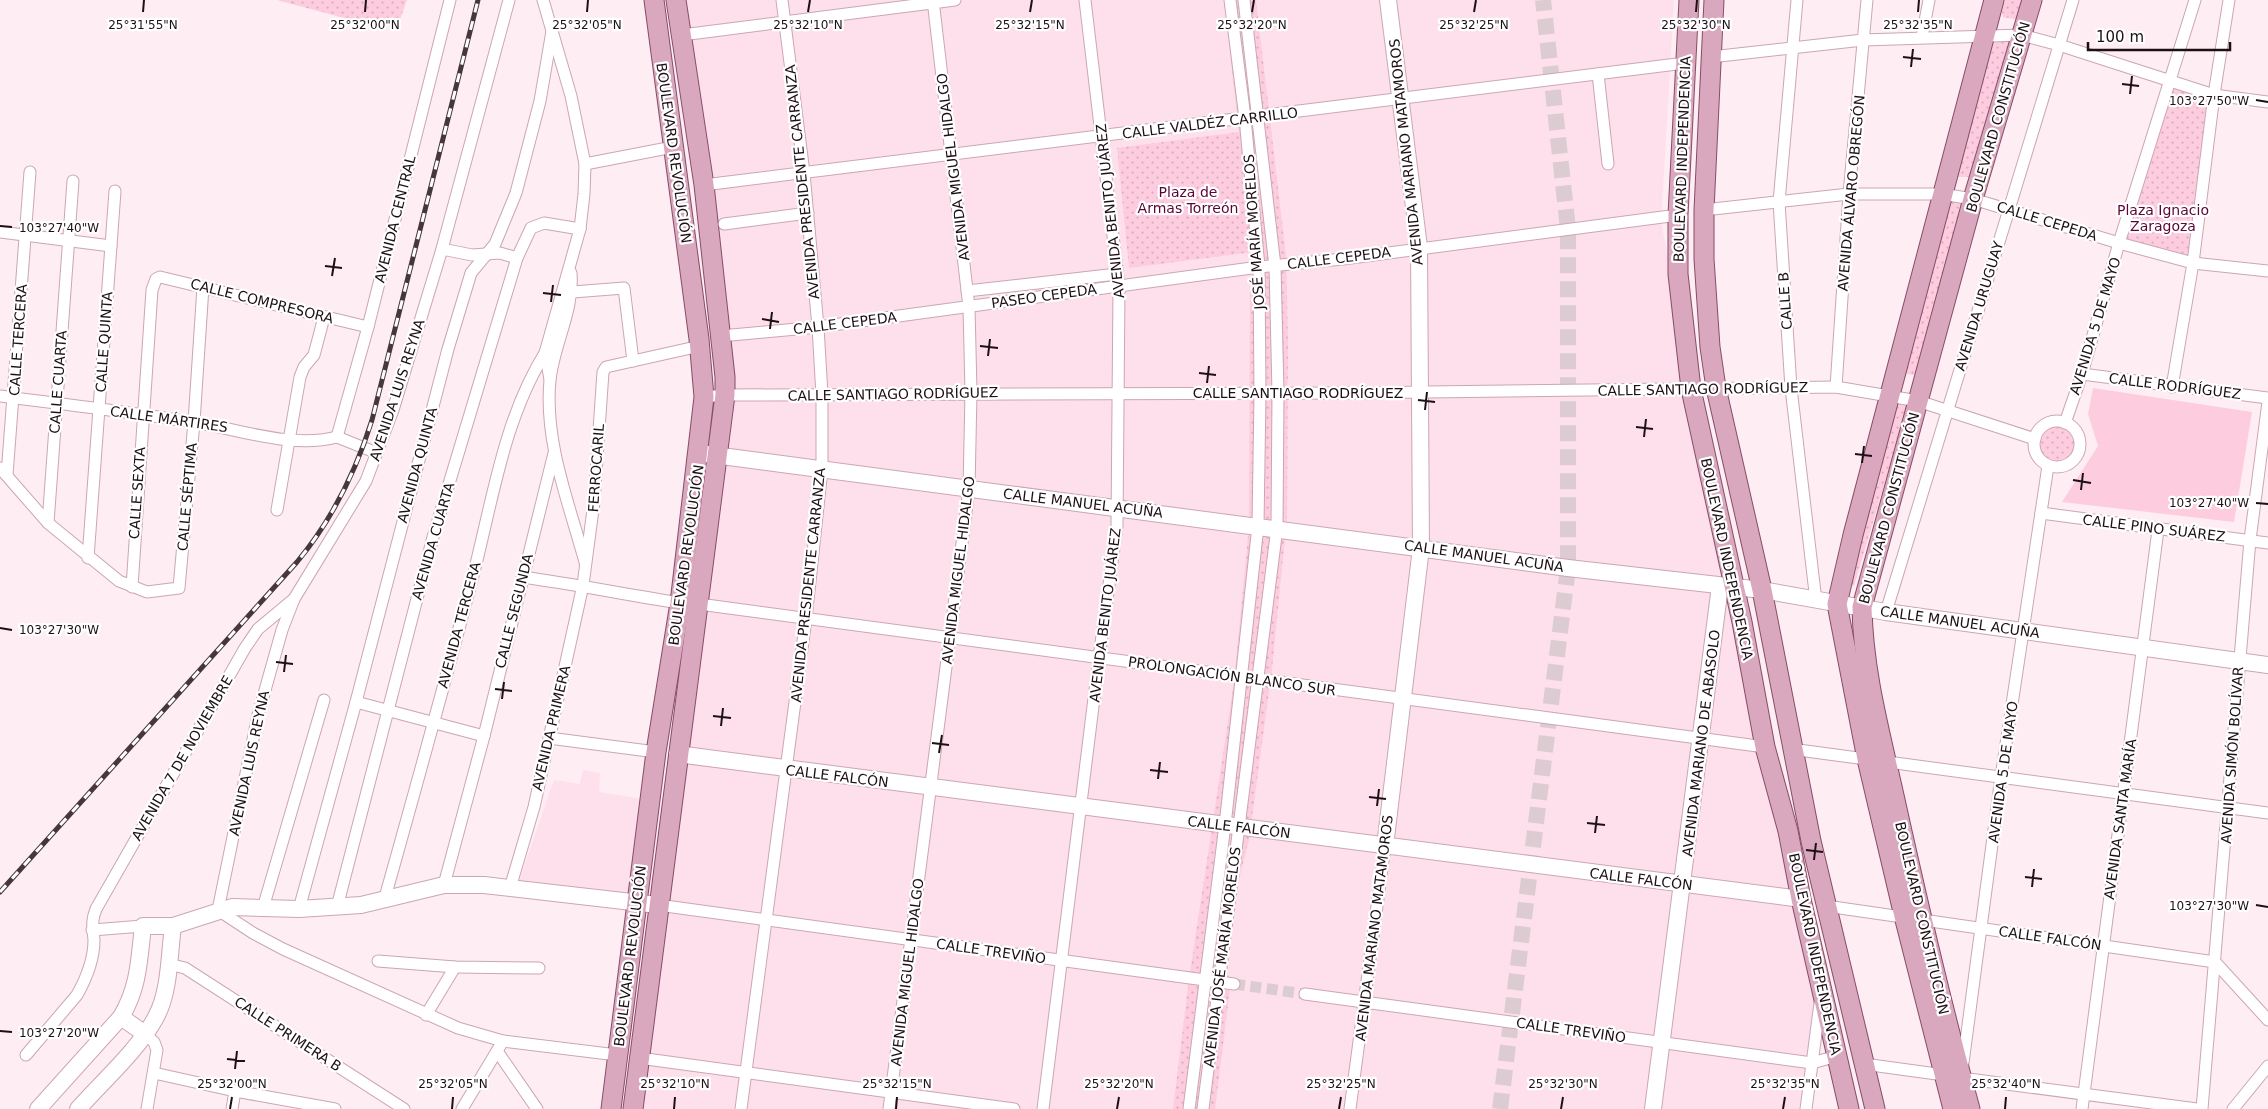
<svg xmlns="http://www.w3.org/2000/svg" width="2268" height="1109" viewBox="0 0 2268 1109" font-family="'DejaVu Sans',sans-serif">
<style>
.built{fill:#fde0eb}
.grass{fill:url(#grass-dots)}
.garden{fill:#fdccdf}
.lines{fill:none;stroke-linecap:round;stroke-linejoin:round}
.street-tunnel{stroke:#dcccd2;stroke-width:11;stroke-dasharray:11 5.5;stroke-linecap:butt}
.secondary-tunnel{stroke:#dcccd2;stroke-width:16;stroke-dasharray:16 8;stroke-linecap:butt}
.street-casing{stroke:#cba6b4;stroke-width:13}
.secondary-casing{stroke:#cba6b4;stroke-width:18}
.primary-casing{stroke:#874d66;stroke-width:21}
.street{stroke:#fff;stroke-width:11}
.secondary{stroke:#fff;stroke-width:16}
.primary{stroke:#d9a8be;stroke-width:19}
.rail-casing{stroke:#45373d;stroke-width:5}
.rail{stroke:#fff;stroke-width:3;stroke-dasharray:9;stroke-linecap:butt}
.ticks{fill:none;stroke:#1d1015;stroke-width:2}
.labels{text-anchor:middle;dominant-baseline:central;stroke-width:4.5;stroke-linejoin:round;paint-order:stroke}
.street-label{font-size:14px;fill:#1d1015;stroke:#fff}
.park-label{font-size:14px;fill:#5b0536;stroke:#fff}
.ticks-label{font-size:12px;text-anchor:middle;fill:#1d1015;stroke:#fff;stroke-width:4.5;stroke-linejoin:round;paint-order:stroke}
</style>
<defs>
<pattern id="grass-dots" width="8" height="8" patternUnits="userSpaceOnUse" patternTransform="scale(1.25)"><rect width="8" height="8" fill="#fdccdf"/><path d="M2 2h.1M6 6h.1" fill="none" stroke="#d8aebe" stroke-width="1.8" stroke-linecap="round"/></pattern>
</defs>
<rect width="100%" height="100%" fill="#feedf3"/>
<g class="built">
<path d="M676,0H1674L1661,222L1820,984L1803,1109H628L721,410Z"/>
<path d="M583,770L600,773L599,792L642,799L629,897L519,881L554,780L580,784Z"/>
</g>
<g class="grass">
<path d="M277,0H407L398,25L344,18Z"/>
<path d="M1224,0H1256L1286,256L1288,343L1287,517L1272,669L1249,840L1238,883L1227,964L1230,989L1215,1109H1173L1189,979L1234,682L1249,526L1250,278H1256L1253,252L1129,268L1117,148L1239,132Z"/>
<path d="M2005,0H2028L2020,20L2003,17L2002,11Z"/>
<path d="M1998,40L2014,41L1974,177H1958L1956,173L1993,43Z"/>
<path d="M2169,82L2214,95L2193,263L2120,243Z"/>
<path d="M1951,200L1963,202L1916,375L1905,374L1906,346L1947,203Z"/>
<path d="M1899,403L1906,405L1907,408L1854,586L1849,585L1896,406Z"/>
<circle cx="2057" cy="443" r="19"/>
</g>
<path class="garden" d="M2093,388L2252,412L2234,522L2062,502L2098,446L2088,414Z"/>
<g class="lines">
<path class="street-tunnel" d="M1234,984L1305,994"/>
<path class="secondary-tunnel" d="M1500,1109L1568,568V229L1543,0"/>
<g class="street-casing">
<g id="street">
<path d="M509,0L442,249L393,410L366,481L294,599L282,630L258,715L218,910L253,933L283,949L458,1028L503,1041L617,1055"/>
<path d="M543,0L571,96L585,164L584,194L580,229L545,353L550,379"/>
<path d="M1797,0L1779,202L1791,388L1816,601"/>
<path d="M682,35L955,0"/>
<path d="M1922,37L1929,0"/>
<path d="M1711,57L1863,40L2022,35L2059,45L2214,95L2268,102"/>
<path d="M1598,74L1608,164"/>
<path d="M585,164L673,147"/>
<path d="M704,185L1685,63"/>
<path d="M1704,210L1849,194H1942L1973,199L2119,243L2193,263L2268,271"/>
<path d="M724,224L808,213"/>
<path d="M0,232L111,246"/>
<path d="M442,249L472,255L500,253L517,258"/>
<path d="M571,273C574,311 554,343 550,380C544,442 569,503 585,562"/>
<path d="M967,291L1117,274"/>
<path d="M573,292L624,288L633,361"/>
<path d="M721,336L818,327L1259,267L1343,259L1678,215"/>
<path d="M2082,374L2268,398"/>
<path d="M1836,387L1849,194L1867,0"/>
<path d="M2172,387L2193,263L2214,95L2229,0"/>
<path d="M0,396C64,404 129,412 193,422C239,429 290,449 337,437"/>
<path d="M704,397L725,395L1349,393L1836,387L1918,401L2035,439"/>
<circle cx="2057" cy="444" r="23"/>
<path d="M2065,423L2082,374L2119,243L2195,0"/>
<path d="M337,437L368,327L450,0"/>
<path d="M337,437L377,453"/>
<path d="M2048,466L2001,777L1961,1078L2197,1109"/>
<path d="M0,468L48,523L119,581L147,592L179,588L194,422L203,287"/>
<path d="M7,475L30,172"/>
<path d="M277,510L300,377L304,367L314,355L324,317"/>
<path d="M2041,513L2268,543"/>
<path d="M48,523L73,181"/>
<path d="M88,558L115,191"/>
<path d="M522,577C575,584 627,595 680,603"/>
<path d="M132,587L152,290L156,279L160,277L368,327"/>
<path d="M699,604L1765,747"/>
<path d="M1886,612L2073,0"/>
<path d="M356,702L484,736"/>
<path d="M549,738L656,752"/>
<path d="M1791,749L2268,813"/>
<path d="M444,885L484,736L554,453"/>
<path d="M510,888L534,807L583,585L594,502L603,372L606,367L700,346"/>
<path d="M384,901C415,791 445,682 474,572C493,498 504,419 545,353"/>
<path d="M658,905L1234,984"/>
<path d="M1826,906L2215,962"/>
<path d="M337,907L433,537L517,258L531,228L544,223L580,229"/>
<path d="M263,908L324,700"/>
<path d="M299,909L356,702L448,349L471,273L495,244L516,193L540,101L552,31"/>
<path d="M92,930L143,926"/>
<path d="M378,961L455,967L539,968"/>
<path d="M2215,962L2268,1020"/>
<path d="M168,964L185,968L404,1109"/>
<path d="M1305,994L1812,1063L1837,1056"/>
<path d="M426,1015L455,967"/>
<path d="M145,1034L154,1042L157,1050L147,1109"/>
<path d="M497,1051L537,1109"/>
<path d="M26,1055L77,995C86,979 94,959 94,940C93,928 91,921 96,909L245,648L258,629L294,599"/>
<path d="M639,1058L1014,1109"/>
<path d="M1864,1064L1944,1075"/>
<path d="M154,1073L235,1091L335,1109"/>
<path d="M232,1109L235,1091"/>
<path d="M462,1109L503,1041"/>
<path d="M741,1109L806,619L822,469V395L818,327L804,173L782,0"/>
<path d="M889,1109L969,489L971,392L969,307L933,0"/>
<path d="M1043,1109L1099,658L1117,526L1119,286L1085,0"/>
<path d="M1189,1109L1225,825L1258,526L1260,394L1259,267L1245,118L1230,0"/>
<path d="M1203,1109L1277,528L1278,393L1275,266L1244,0"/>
<path d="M1350,1109L1385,846"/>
<path d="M1806,1109L1820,1003"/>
<path d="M2082,1109L2158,530"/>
<path d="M2202,1109L2250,540L2268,402"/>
<path d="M2233,1109L2268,1066"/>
</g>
</g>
<g class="secondary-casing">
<g id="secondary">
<path d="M699,453L1568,568L1762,590L1886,612L2268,665"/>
<path d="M677,754L1801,899"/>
<path d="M1385,846L1421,548L1419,247L1388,0"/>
<path d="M121,1017L145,1034"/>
<path d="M38,1109L121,1017C139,987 139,960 143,926H173L232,907L299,909L361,905L444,885H484L658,905"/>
<path d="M78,1109C102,1082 139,1049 156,1017C170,991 169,955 173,926"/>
<path d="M1653,1109L1720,586"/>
</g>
</g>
<g class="primary-casing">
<g id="primary">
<path d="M1689,0L1678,215V274L1691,389L1742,622L1765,747L1788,831L1801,899L1849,1109"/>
<path d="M1714,0L1704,210V259L1710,347L1716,388L1762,590L1811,841L1875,1109"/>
<path d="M611,1109L656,752L680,603L704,397L699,339L654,0"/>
<path d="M633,1109L725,395V377L704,185L676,0"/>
<path d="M1953,1109L1904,916L1867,759L1837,604L1853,535L1994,0"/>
<path d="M1970,1109C1942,1007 1918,904 1895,800C1881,736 1863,673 1862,607L1973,199L2032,0"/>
</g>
</g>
<use href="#street" class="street"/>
<use href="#secondary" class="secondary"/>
<use href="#primary" class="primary"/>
<g class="rail-casing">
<path id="rail" d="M0,892L297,562C332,520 356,471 372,420L478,0"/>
</g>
<use href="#rail" class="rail"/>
</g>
<path class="ticks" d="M143,12L144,0M365,12L366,0M587,12L588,0M808,12L810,0M1030,12L1032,0M1252,12L1254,0M1474,12L1476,0M1696,12L1697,0M1918,12L1919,0M1903,57L1921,59M1911,67L1913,49M2122,84L2139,86M2130,94L2132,76M2256,100L2268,102M0,226L12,227M325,266L342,268M332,276L335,258M543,293L561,295M551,302L553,285M762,319L779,322M770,329L772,312M980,346L998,348M988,356L990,339M1199,373L1216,375M1207,383L1209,366M1418,400L1435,402M1425,410L1427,392M1636,427L1653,429M1644,437L1646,419M1855,454L1872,456M1862,463L1864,446M2073,480L2091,483M2081,490L2083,473M2256,503L2268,504M0,628L12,630M276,662L293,664M284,672L286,655M495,689L512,691M502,699L504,682M713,716L731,718M721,726L723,708M932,743L949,745M939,753L942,735M1150,770L1168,772M1158,779L1160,762M1369,797L1386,799M1377,806L1379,789M1587,823L1605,825M1595,833L1597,816M1806,850L1823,852M1814,860L1816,843M2025,877L2042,879M2032,887L2034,869M2256,905L2268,907M0,1031L12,1032M227,1059L245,1061M235,1069L237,1051M230,1109L232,1097M452,1109L453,1097M674,1109L675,1097M896,1109L897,1097M1117,1109L1119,1097M1339,1109L1341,1097M1561,1109L1563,1097M1783,1109L1785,1097M2005,1109L2006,1097"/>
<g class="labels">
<g class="street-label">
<text transform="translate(1998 117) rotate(-74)">BOULEVARD CONSTITUCIÓN</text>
<text transform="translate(1210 123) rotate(-7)">CALLE VALDÉZ CARRILLO</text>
<text transform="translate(1406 152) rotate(-96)">AVENIDA MARIANO MATAMOROS</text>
<text transform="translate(674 153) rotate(82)">BOULEVARD REVOLUCIÓN</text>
<text transform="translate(1682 159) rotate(-88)">BOULEVARD INDEPENDENCIA</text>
<text transform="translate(953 167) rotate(-97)">AVENIDA MIGUEL HIDALGO</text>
<text transform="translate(802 182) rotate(-96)">AVENIDA PRESIDENTE CARRANZA</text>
<text transform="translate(1851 193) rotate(-85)">AVENIDA ÁLVARO OBREGÓN</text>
<text transform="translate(1110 211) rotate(-96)">AVENIDA BENITO JUÁREZ</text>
<text transform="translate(395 219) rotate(-76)">AVENIDA CENTRAL</text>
<text transform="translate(2047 221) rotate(17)">CALLE CEPEDA</text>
<text transform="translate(1254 232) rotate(-94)">JOSÉ MARÍA MORELOS</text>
<text transform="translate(1339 258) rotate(-7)">CALLE CEPEDA</text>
<text transform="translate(1044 296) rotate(-8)">PASEO CEPEDA</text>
<text transform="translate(262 301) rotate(14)">CALLE COMPRESORA</text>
<text transform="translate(1785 301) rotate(-94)">CALLE B</text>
<text transform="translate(1979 306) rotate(-73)">AVENIDA URUGUAY</text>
<text transform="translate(845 323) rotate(-7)">CALLE CEPEDA</text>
<text transform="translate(2095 326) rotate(-73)">AVENIDA 5 DE MAYO</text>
<text transform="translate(18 340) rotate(-86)">CALLE TERCERA</text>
<text transform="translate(104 342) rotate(-86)">CALLE QUINTA</text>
<text transform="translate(58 382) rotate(-86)">CALLE CUARTA</text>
<text transform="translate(2175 386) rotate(7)">CALLE RODRÍGUEZ</text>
<text transform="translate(1703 389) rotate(-1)">CALLE SANTIAGO RODRÍGUEZ</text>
<text transform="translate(397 390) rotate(-72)">AVENIDA LUIS REYNA</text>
<text x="1298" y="393">CALLE SANTIAGO RODRÍGUEZ</text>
<text transform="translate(893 394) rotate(-1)">CALLE SANTIAGO RODRÍGUEZ</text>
<text transform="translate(169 419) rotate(8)">CALLE MÁRTIRES</text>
<text transform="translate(417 465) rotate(-75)">AVENIDA QUINTA</text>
<text transform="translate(596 468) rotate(-86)">FERROCARIL</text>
<text transform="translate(137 493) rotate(-86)">CALLE SEXTA</text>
<text transform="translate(187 497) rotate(-85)">CALLE SÉPTIMA</text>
<text transform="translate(1083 503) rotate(7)">CALLE MANUEL ACUÑA</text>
<text transform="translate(1889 508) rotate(-75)">BOULEVARD CONSTITUCIÓN</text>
<text transform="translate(2154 528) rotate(7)">CALLE PINO SUÁREZ</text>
<text transform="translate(433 541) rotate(-74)">AVENIDA CUARTA</text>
<text transform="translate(686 555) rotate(-82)">BOULEVARD REVOLUCIÓN</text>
<text transform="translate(1484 556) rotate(8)">CALLE MANUEL ACUÑA</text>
<text transform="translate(1727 559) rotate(78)">BOULEVARD INDEPENDENCIA</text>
<text transform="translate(958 570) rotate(-83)">AVENIDA MIGUEL HIDALGO</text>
<text transform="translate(808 585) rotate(-84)">AVENIDA PRESIDENTE CARRANZA</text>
<text transform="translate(514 611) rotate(-76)">CALLE SEGUNDA</text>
<text transform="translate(1105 615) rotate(-83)">AVENIDA BENITO JUÁREZ</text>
<text transform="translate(1960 622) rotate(8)">CALLE MANUEL ACUÑA</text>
<text transform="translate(459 625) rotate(-75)">AVENIDA TERCERA</text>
<text transform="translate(1232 676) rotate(8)">PROLONGACIÓN BLANCO SUR</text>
<text transform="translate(551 728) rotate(-77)">AVENIDA PRIMERA</text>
<text transform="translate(1701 743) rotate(-83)">AVENIDA MARIANO DE ABASOLO</text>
<text transform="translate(2232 755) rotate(-86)">AVENIDA SIMÓN BOLÍVAR</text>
<text transform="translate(182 758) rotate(-60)">AVENIDA 7 DE NOVIEMBRE</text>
<text transform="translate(249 763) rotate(-78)">AVENIDA LUIS REYNA</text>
<text transform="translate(2003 772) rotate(-82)">AVENIDA 5 DE MAYO</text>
<text transform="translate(837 776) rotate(7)">CALLE FALCÓN</text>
<text transform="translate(2120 819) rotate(-82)">AVENIDA SANTA MARÍA</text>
<text transform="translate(1239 827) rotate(7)">CALLE FALCÓN</text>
<text transform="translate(1641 879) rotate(7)">CALLE FALCÓN</text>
<text transform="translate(1922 918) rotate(77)">BOULEVARD CONSTITUCIÓN</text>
<text transform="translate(1374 928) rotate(-83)">AVENIDA MARIANO MATAMOROS</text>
<text transform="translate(2050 938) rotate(8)">CALLE FALCÓN</text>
<text transform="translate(991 951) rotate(8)">CALLE TREVIÑO</text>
<text transform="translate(1815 954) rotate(78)">BOULEVARD INDEPENDENCIA</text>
<text transform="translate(630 956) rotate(-83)">BOULEVARD REVOLUCIÓN</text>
<text transform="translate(1222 957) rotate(-83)">AVENIDA JOSÉ MARÍA MORELOS</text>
<text transform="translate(907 972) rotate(-83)">AVENIDA MIGUEL HIDALGO</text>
<text transform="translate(1571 1030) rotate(8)">CALLE TREVIÑO</text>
<text transform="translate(288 1034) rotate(33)">CALLE PRIMERA B</text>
</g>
<g class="park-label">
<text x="1188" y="192">Plaza de<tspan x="1188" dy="16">Armas Torreón</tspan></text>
<text x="2163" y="210">Plaza Ignacio<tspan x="2163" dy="16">Zaragoza</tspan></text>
</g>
</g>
<g class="ticks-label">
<text x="143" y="29">25°31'55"N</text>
<text x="365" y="29">25°32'00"N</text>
<text x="587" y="29">25°32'05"N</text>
<text x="808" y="29">25°32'10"N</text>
<text x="1030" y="29">25°32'15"N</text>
<text x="1252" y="29">25°32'20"N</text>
<text x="1474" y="29">25°32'25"N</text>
<text x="1696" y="29">25°32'30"N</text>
<text x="1918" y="29">25°32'35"N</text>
<text x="2209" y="105">103°27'50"W</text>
<text x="59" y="232">103°27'40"W</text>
<text x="2209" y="507">103°27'40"W</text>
<text x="59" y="634">103°27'30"W</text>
<text x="2209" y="910">103°27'30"W</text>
<text x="59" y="1037">103°27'20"W</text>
<text x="232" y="1088">25°32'00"N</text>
<text x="453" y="1088">25°32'05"N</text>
<text x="675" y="1088">25°32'10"N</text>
<text x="897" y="1088">25°32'15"N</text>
<text x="1119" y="1088">25°32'20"N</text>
<text x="1341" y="1088">25°32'25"N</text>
<text x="1563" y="1088">25°32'30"N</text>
<text x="1785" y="1088">25°32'35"N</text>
<text x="2006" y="1088">25°32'40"N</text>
</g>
<path d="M2088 42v8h142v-8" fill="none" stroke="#1d1015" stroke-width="2.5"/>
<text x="2096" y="42" font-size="15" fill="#1d1015" stroke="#ffffff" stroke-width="4" paint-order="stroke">100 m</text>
</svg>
